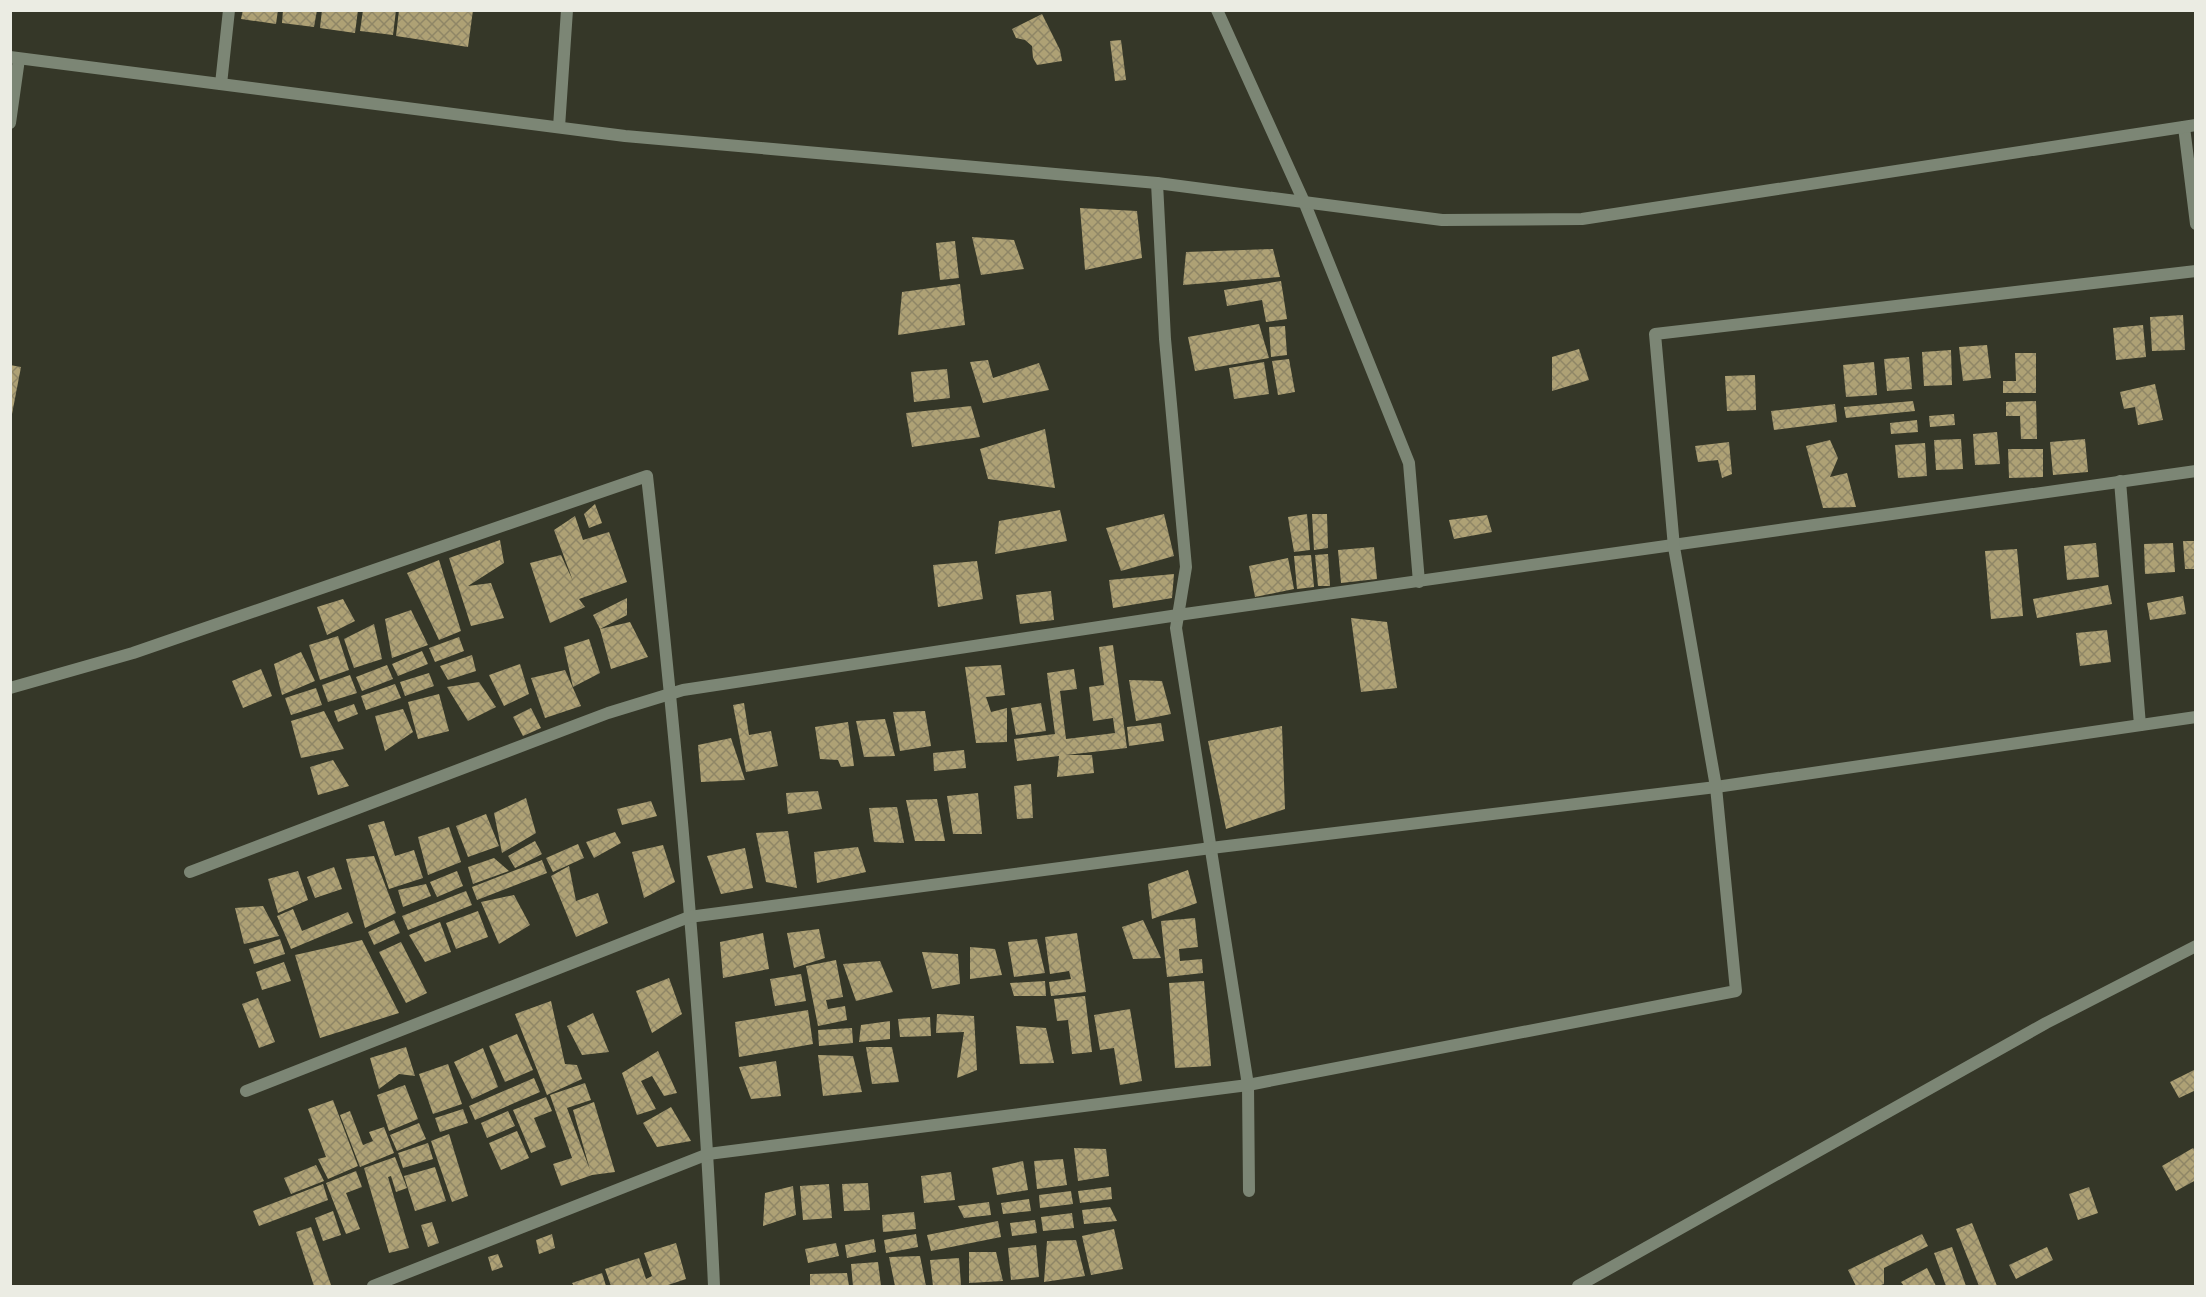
<svg xmlns="http://www.w3.org/2000/svg" width="2206" height="1297" viewBox="0 0 2206 1297" font-family="Signika,sans-serif">
<style>
.building{fill:url(#building-cross-hatch)}
.lines{fill:none;stroke-linecap:round;stroke-linejoin:round}
.minor{stroke:#7c8675;stroke-width:12}
.tertiary{stroke:#7c8675;stroke-width:12}
</style>
<defs>
<pattern id="building-cross-hatch" width="8" height="8" patternUnits="userSpaceOnUse" patternTransform="scale(1.5)"><rect width="8" height="8" fill="#aea175"/><path d="M0 0l8 8M0 8l8-8" fill="none" stroke="#8f8666"/></pattern>
</defs>
<rect width="100%" height="100%" fill="#353728"/>
<g class="building">
<path d="M243,10H278L276,24L241,19Z"/>
<path d="M283,10H317L314,27L282,23Z"/>
<path d="M322,10H358L355,33L320,28Z"/>
<path d="M363,10H396L393,35L360,31Z"/>
<path d="M399,10H473L468,47L396,36Z"/>
<path d="M1042,14L1060,50L1062,61L1037,65L1033,58L1032,46L1025,40L1016,38L1012,29Z"/>
<path d="M1121,40L1126,80L1115,81L1110,41Z"/>
<path d="M1080,208L1137,211L1142,258L1085,270Z"/>
<path d="M972,237L1014,240L1024,269L981,275Z"/>
<path d="M955,241L959,278L940,280L936,243Z"/>
<path d="M1273,249L1280,277L1183,285L1186,252Z"/>
<path d="M1281,281L1287,319L1266,322L1262,300L1227,306L1224,290Z"/>
<path d="M960,284L965,325L898,335L902,292Z"/>
<path d="M2183,315L2185,350L2152,351L2150,317Z"/>
<path d="M1259,324L1269,358L1195,371L1188,337Z"/>
<path d="M2143,325L2146,357L2116,360L2113,328Z"/>
<path d="M1285,326L1287,355L1271,357L1269,327Z"/>
<path d="M1987,345L1991,378L1963,381L1959,347Z"/>
<path d="M1579,349L1589,380L1552,391V357Z"/>
<path d="M1951,350L1952,385L1924,386L1922,352Z"/>
<path d="M2015,353H2036V393H2003V381H2016Z"/>
<path d="M1909,357L1912,389L1887,391L1884,359Z"/>
<path d="M1289,359L1295,392L1278,395L1272,361Z"/>
<path d="M988,360L993,378L1039,363L1049,390L983,403L970,362Z"/>
<path d="M1264,362L1269,394L1234,399L1229,368Z"/>
<path d="M1874,362L1877,395L1846,397L1843,365Z"/>
<path d="M10,365L21,367L12,414H10Z"/>
<path d="M947,369L950,398L914,402L911,372Z"/>
<path d="M1755,375L1756,410L1727,411L1725,376Z"/>
<path d="M2155,384L2163,420L2138,425L2135,407L2124,409L2120,392Z"/>
<path d="M1913,401L1915,411L1846,418L1844,407Z"/>
<path d="M2036,401L2037,439H2021L2020,416H2006V402Z"/>
<path d="M1835,404L1837,422L1774,430L1771,411Z"/>
<path d="M971,406L980,437L912,447L906,413Z"/>
<path d="M1954,414L1955,425L1930,427L1929,416Z"/>
<path d="M1917,420L1918,432L1891,434L1890,423Z"/>
<path d="M1045,429L1055,488L988,479L980,449Z"/>
<path d="M1997,432L2000,464L1975,465L1973,434Z"/>
<path d="M1961,439L1963,469L1936,470L1934,440Z"/>
<path d="M2085,439L2088,472L2053,475L2050,442Z"/>
<path d="M1830,440L1838,458L1830,477L1847,473L1856,507L1823,508L1806,446Z"/>
<path d="M1729,442L1732,474L1722,478L1718,460L1698,462L1695,446Z"/>
<path d="M1925,443L1927,476L1898,478L1895,445Z"/>
<path d="M2008,449H2043V477L2009,478Z"/>
<path d="M595,504L602,523L589,528L584,514Z"/>
<path d="M1060,510L1067,541L995,554L999,521Z"/>
<path d="M1164,514L1174,556L1121,571L1106,528Z"/>
<path d="M1307,514L1310,550L1294,552L1288,517Z"/>
<path d="M1312,514H1327L1328,548L1314,550Z"/>
<path d="M1487,515L1492,532L1454,539L1449,520Z"/>
<path d="M575,516L583,540L609,532L627,582L579,599L585,607L550,623L530,563L561,555L573,581L554,530Z"/>
<path d="M500,540L504,563L468,586L491,583L504,618L471,626L449,558Z"/>
<path d="M2183,541H2196V569H2185Z"/>
<path d="M2096,543L2099,577L2067,580L2064,546Z"/>
<path d="M2173,543L2175,572L2145,574L2144,544Z"/>
<path d="M1374,547L1377,579L1341,583L1338,550Z"/>
<path d="M2017,549L2023,616L1991,619L1985,551Z"/>
<path d="M1328,554L1330,586H1318L1315,555Z"/>
<path d="M1311,555L1314,587L1297,589L1294,556Z"/>
<path d="M1288,558L1294,589L1255,597L1249,566Z"/>
<path d="M439,560L461,631L439,640L407,573Z"/>
<path d="M977,561L983,599L938,607L933,565Z"/>
<path d="M1174,574L1172,598L1113,608L1109,580Z"/>
<path d="M2108,585L2112,604L2037,618L2033,599Z"/>
<path d="M1051,591L1054,620L1020,624L1016,595Z"/>
<path d="M2183,596L2186,614L2150,620L2147,603Z"/>
<path d="M627,598V615L600,629L630,622L648,657L611,669L600,629L593,615Z"/>
<path d="M343,599L355,621L327,635L317,607Z"/>
<path d="M411,610L428,645L392,658L385,619Z"/>
<path d="M1351,618L1387,622L1397,688L1361,692Z"/>
<path d="M374,624L382,659L354,668L344,639Z"/>
<path d="M2107,630L2111,662L2080,666L2076,633Z"/>
<path d="M338,636L349,670L320,680L309,645Z"/>
<path d="M459,637L464,651L435,662L429,648Z"/>
<path d="M589,639L600,673L573,687L564,647Z"/>
<path d="M1113,645L1127,748L1066,755H1092L1094,773L1057,777L1059,756L1017,761L1014,739L1055,734L1047,673L1074,669L1077,689L1060,691L1066,739L1115,733L1113,718L1093,721L1089,687L1104,685L1099,647Z"/>
<path d="M422,651L428,664L398,676L392,664Z"/>
<path d="M301,652L315,681L282,695L274,664Z"/>
<path d="M472,655L476,671L448,680L440,666Z"/>
<path d="M520,664L529,694L504,706L489,675Z"/>
<path d="M387,665L393,679L362,691L356,677Z"/>
<path d="M1001,665L1005,695L986,697L991,712L1007,708V742L976,743L965,667Z"/>
<path d="M261,669L272,696L243,708L232,681Z"/>
<path d="M565,670L581,706L545,718L531,678Z"/>
<path d="M429,673L434,686L405,696L400,682Z"/>
<path d="M350,675L357,693L328,702L322,685Z"/>
<path d="M1129,680L1162,681L1171,714L1136,721Z"/>
<path d="M479,682L496,707L468,721L447,687Z"/>
<path d="M395,684L401,698L366,710L361,696Z"/>
<path d="M316,688L322,705L291,715L285,698Z"/>
<path d="M439,694L449,731L418,739L408,702Z"/>
<path d="M744,703L749,735L771,731L778,766L746,772L733,705Z"/>
<path d="M1041,703L1046,731L1016,735L1011,708Z"/>
<path d="M354,704L358,714L338,722L334,711Z"/>
<path d="M531,708L541,728L523,736L513,717Z"/>
<path d="M403,709L413,732L385,751L375,716Z"/>
<path d="M324,711L344,749L301,758L291,721Z"/>
<path d="M925,711L931,746L900,751L893,712Z"/>
<path d="M885,719L895,756L864,757L856,721Z"/>
<path d="M848,722L854,766L841,767L838,760L820,759L815,727Z"/>
<path d="M1161,723L1164,741L1129,746L1127,727Z"/>
<path d="M1282,726L1285,809L1226,829L1208,741Z"/>
<path d="M731,738L745,780L701,782L698,745Z"/>
<path d="M964,750L966,768L934,771L933,753Z"/>
<path d="M333,760L349,786L318,795L310,767Z"/>
<path d="M1031,784L1033,818L1017,819L1014,786Z"/>
<path d="M818,791L822,809L788,814L786,793Z"/>
<path d="M978,793L982,834H953L947,796Z"/>
<path d="M526,798L536,833L502,853L494,813Z"/>
<path d="M937,799L945,841H915L906,800Z"/>
<path d="M651,801L657,816L622,825L617,809Z"/>
<path d="M897,807L904,843L874,842L869,808Z"/>
<path d="M486,814L499,846L468,857L456,826Z"/>
<path d="M384,821L395,856L414,850L423,878L389,889L368,825Z"/>
<path d="M449,827L461,862L428,875L418,837Z"/>
<path d="M788,831L797,888L766,882L756,833Z"/>
<path d="M615,832L621,843L594,858L586,842Z"/>
<path d="M535,841L542,854L515,868L508,856Z"/>
<path d="M578,844L584,858L553,872L546,858Z"/>
<path d="M663,845L675,882L644,898L632,852Z"/>
<path d="M858,847L866,872L817,883L814,852Z"/>
<path d="M745,848L753,888L721,894L707,856Z"/>
<path d="M374,856L396,913L365,928L346,859Z"/>
<path d="M494,858L509,871L473,884L468,867Z"/>
<path d="M542,860L547,873L477,900L472,887Z"/>
<path d="M569,866L576,901L598,893L608,923L576,937L551,876Z"/>
<path d="M334,867L342,889L315,898L307,877Z"/>
<path d="M1188,870L1197,903L1152,919L1148,884Z"/>
<path d="M298,871L308,900L278,913L268,879Z"/>
<path d="M457,871L463,886L437,897L430,882Z"/>
<path d="M426,884L431,896L403,907L398,890Z"/>
<path d="M466,891L472,905L408,930L402,916Z"/>
<path d="M514,895L530,925L499,944L481,902Z"/>
<path d="M263,906L279,936L244,944L235,908Z"/>
<path d="M293,909L302,931L348,912L353,923L291,949L277,916Z"/>
<path d="M478,911L488,937L456,949L446,923Z"/>
<path d="M1195,918L1198,947L1179,949L1180,961L1202,959L1203,973L1167,977L1161,921Z"/>
<path d="M394,920L400,933L374,945L368,932Z"/>
<path d="M1143,920L1161,958L1133,959L1122,927Z"/>
<path d="M440,922L451,952L425,962L409,935Z"/>
<path d="M819,929L825,958L794,968L787,933Z"/>
<path d="M763,933L769,969L723,978L720,942Z"/>
<path d="M1077,933L1086,992L1051,996L1049,982L1071,979L1069,971L1050,974L1045,937Z"/>
<path d="M280,939L285,954L254,964L249,949Z"/>
<path d="M1037,939L1045,973L1014,977L1008,942Z"/>
<path d="M362,940L399,1013L320,1038L295,955Z"/>
<path d="M401,942L427,993L406,1003L379,952Z"/>
<path d="M970,947L995,949L1002,975L970,979Z"/>
<path d="M922,952L958,954L960,984L932,989Z"/>
<path d="M836,960L843,997L826,1000L828,1009L845,1006L847,1020L818,1026L806,966Z"/>
<path d="M880,961L893,992L856,1001L843,964Z"/>
<path d="M284,962L291,981L262,990L256,972Z"/>
<path d="M801,974L806,1001L775,1006L770,979Z"/>
<path d="M669,978L682,1014L652,1033L636,991Z"/>
<path d="M1045,981L1046,996H1014L1010,983Z"/>
<path d="M1204,981L1211,1066L1175,1068L1169,983Z"/>
<path d="M1085,996L1092,1052L1072,1054L1068,1020L1057,1021L1054,999Z"/>
<path d="M258,998L275,1042L259,1048L242,1004Z"/>
<path d="M551,1001L565,1064L577,1065L582,1079L547,1095L515,1014Z"/>
<path d="M1130,1009L1142,1081L1120,1085L1114,1048L1100,1050L1094,1015Z"/>
<path d="M808,1010L813,1044L739,1057L735,1022Z"/>
<path d="M593,1013L609,1052L582,1055L567,1026Z"/>
<path d="M937,1014L974,1016L977,1070L957,1078L964,1032L936,1033Z"/>
<path d="M930,1017L931,1036L900,1037L898,1019Z"/>
<path d="M890,1021V1039L859,1042L861,1025Z"/>
<path d="M1016,1026L1046,1028L1054,1063L1020,1064Z"/>
<path d="M852,1028L853,1043L819,1046L818,1030Z"/>
<path d="M517,1034L533,1070L505,1082L489,1046Z"/>
<path d="M406,1047L415,1076L399,1074L379,1089L370,1058Z"/>
<path d="M866,1047H892L899,1082L872,1084Z"/>
<path d="M483,1048L498,1087L472,1099L454,1062Z"/>
<path d="M658,1051L677,1093L664,1096L652,1076L641,1081L656,1109L637,1115L622,1073Z"/>
<path d="M818,1055L853,1056L862,1092L823,1096Z"/>
<path d="M776,1061L781,1096L751,1099L739,1067Z"/>
<path d="M448,1064L462,1104L433,1114L419,1074Z"/>
<path d="M2196,1069V1090L2179,1098L2170,1082Z"/>
<path d="M534,1078L540,1092L475,1120L469,1106Z"/>
<path d="M585,1083L591,1100L567,1108L590,1170L573,1110L594,1102L615,1172L592,1175L561,1186L553,1164L572,1158L550,1095Z"/>
<path d="M405,1085L418,1119L389,1131L377,1095Z"/>
<path d="M546,1097L552,1111L534,1118L546,1147L531,1153L513,1110Z"/>
<path d="M333,1100L358,1166L328,1179L318,1159L326,1157L308,1109Z"/>
<path d="M671,1107L691,1141L657,1147L643,1123Z"/>
<path d="M463,1109L468,1123L440,1132L435,1118Z"/>
<path d="M350,1111L363,1145L373,1141L369,1132L384,1127L394,1153L360,1167L340,1115Z"/>
<path d="M508,1111L515,1126L487,1138L481,1123Z"/>
<path d="M419,1123L426,1139L397,1151L390,1135Z"/>
<path d="M517,1131L529,1158L501,1170L489,1143Z"/>
<path d="M449,1134L468,1196L452,1202L431,1141Z"/>
<path d="M428,1143L433,1159L403,1168L398,1153Z"/>
<path d="M1074,1148L1106,1149L1109,1176L1078,1181Z"/>
<path d="M2193,1148L2196,1152V1180L2176,1191L2162,1166Z"/>
<path d="M395,1157L407,1188L396,1192L391,1176L388,1177L409,1248L389,1253L364,1168Z"/>
<path d="M1063,1159L1067,1185L1037,1189L1034,1161Z"/>
<path d="M1023,1161L1028,1190L997,1195L992,1168Z"/>
<path d="M316,1165L324,1181L291,1194L284,1178Z"/>
<path d="M435,1167L446,1201L415,1211L404,1176Z"/>
<path d="M356,1171L362,1187L346,1193L360,1229L346,1234L326,1183Z"/>
<path d="M951,1172L955,1200L924,1203L921,1176Z"/>
<path d="M868,1183L870,1210L844,1211L842,1184Z"/>
<path d="M323,1184L328,1200L259,1226L253,1211Z"/>
<path d="M829,1184L832,1218L803,1220L800,1186Z"/>
<path d="M793,1186L796,1215L763,1226L765,1193Z"/>
<path d="M1111,1187L1112,1199L1080,1203L1078,1191Z"/>
<path d="M2089,1187L2098,1213L2078,1220L2069,1194Z"/>
<path d="M1071,1191L1073,1204L1040,1208L1039,1195Z"/>
<path d="M1029,1199L1031,1211L1003,1214L1001,1203Z"/>
<path d="M989,1202L991,1215L964,1218L958,1206Z"/>
<path d="M1110,1207L1117,1221L1084,1224L1082,1210Z"/>
<path d="M333,1211L341,1235L323,1241L315,1218Z"/>
<path d="M914,1212L916,1229L883,1232L882,1215Z"/>
<path d="M1072,1213L1074,1228L1043,1231L1041,1217Z"/>
<path d="M1035,1220L1037,1233L1012,1236L1010,1223Z"/>
<path d="M998,1221L1001,1237L931,1251L927,1235Z"/>
<path d="M432,1222L439,1243L428,1247L421,1225Z"/>
<path d="M1972,1223L1997,1286H1979L1956,1229Z"/>
<path d="M311,1227L331,1285L325,1286H314L296,1232Z"/>
<path d="M1114,1229L1123,1269L1091,1275L1082,1236Z"/>
<path d="M552,1234L555,1248L539,1254L536,1240Z"/>
<path d="M916,1234L918,1247L886,1253L884,1240Z"/>
<path d="M1922,1234L1928,1246L1884,1268V1284L1878,1286H1856L1848,1270Z"/>
<path d="M874,1239L876,1252L847,1258L845,1245Z"/>
<path d="M1076,1240L1085,1276L1044,1282L1047,1241Z"/>
<path d="M676,1243L686,1279L665,1286H611L605,1269L639,1258L646,1279L652,1276L644,1253Z"/>
<path d="M836,1243L839,1256L808,1263L805,1249Z"/>
<path d="M1036,1245L1039,1277L1011,1280L1008,1248Z"/>
<path d="M1952,1247L1966,1286H1946L1934,1253Z"/>
<path d="M2047,1247L2053,1260L2016,1279L2009,1265Z"/>
<path d="M969,1252H996L1003,1281L969,1283Z"/>
<path d="M498,1254L503,1267L492,1271L488,1257Z"/>
<path d="M920,1256L926,1286H895L889,1257Z"/>
<path d="M959,1258L961,1285L933,1286L930,1260Z"/>
<path d="M878,1262L881,1286H853L851,1264Z"/>
<path d="M1927,1268L1936,1286H1904L1901,1282Z"/>
<path d="M602,1273L606,1286H574L572,1283Z"/>
<path d="M847,1273L849,1286H810V1274Z"/>
</g>
<g class="lines">
<g class="minor">
<path d="M1217,10L1305,204L1409,463L1419,582"/>
<path d="M221,84L229,10"/>
<path d="M10,123L19,59"/>
<path d="M559,127L567,10"/>
<path d="M2184,127L2196,224"/>
<path d="M1157,183L1165,339L1186,567L1176,628L1248,1085L1249,1191"/>
<path d="M2120,481L2140,725"/>
<path d="M10,688L133,653L647,476C677,745 702,1016 714,1286"/>
<path d="M190,872L608,713L683,690L1178,615L2196,471"/>
<path d="M246,1091L689,917L1211,848L1716,787L2196,717"/>
<path d="M373,1286L708,1154L1248,1085L1736,991L1716,787L1674,547L1655,334L2196,271"/>
<path d="M1578,1286L2046,1023L2196,946"/>
</g>
<path class="tertiary" d="M10,57L625,136L1157,183L1442,220L1582,219L2196,125"/>
</g>
<rect width="2206" height="1297" fill="none" stroke="#ebece3" stroke-width="24"/>
</svg>
